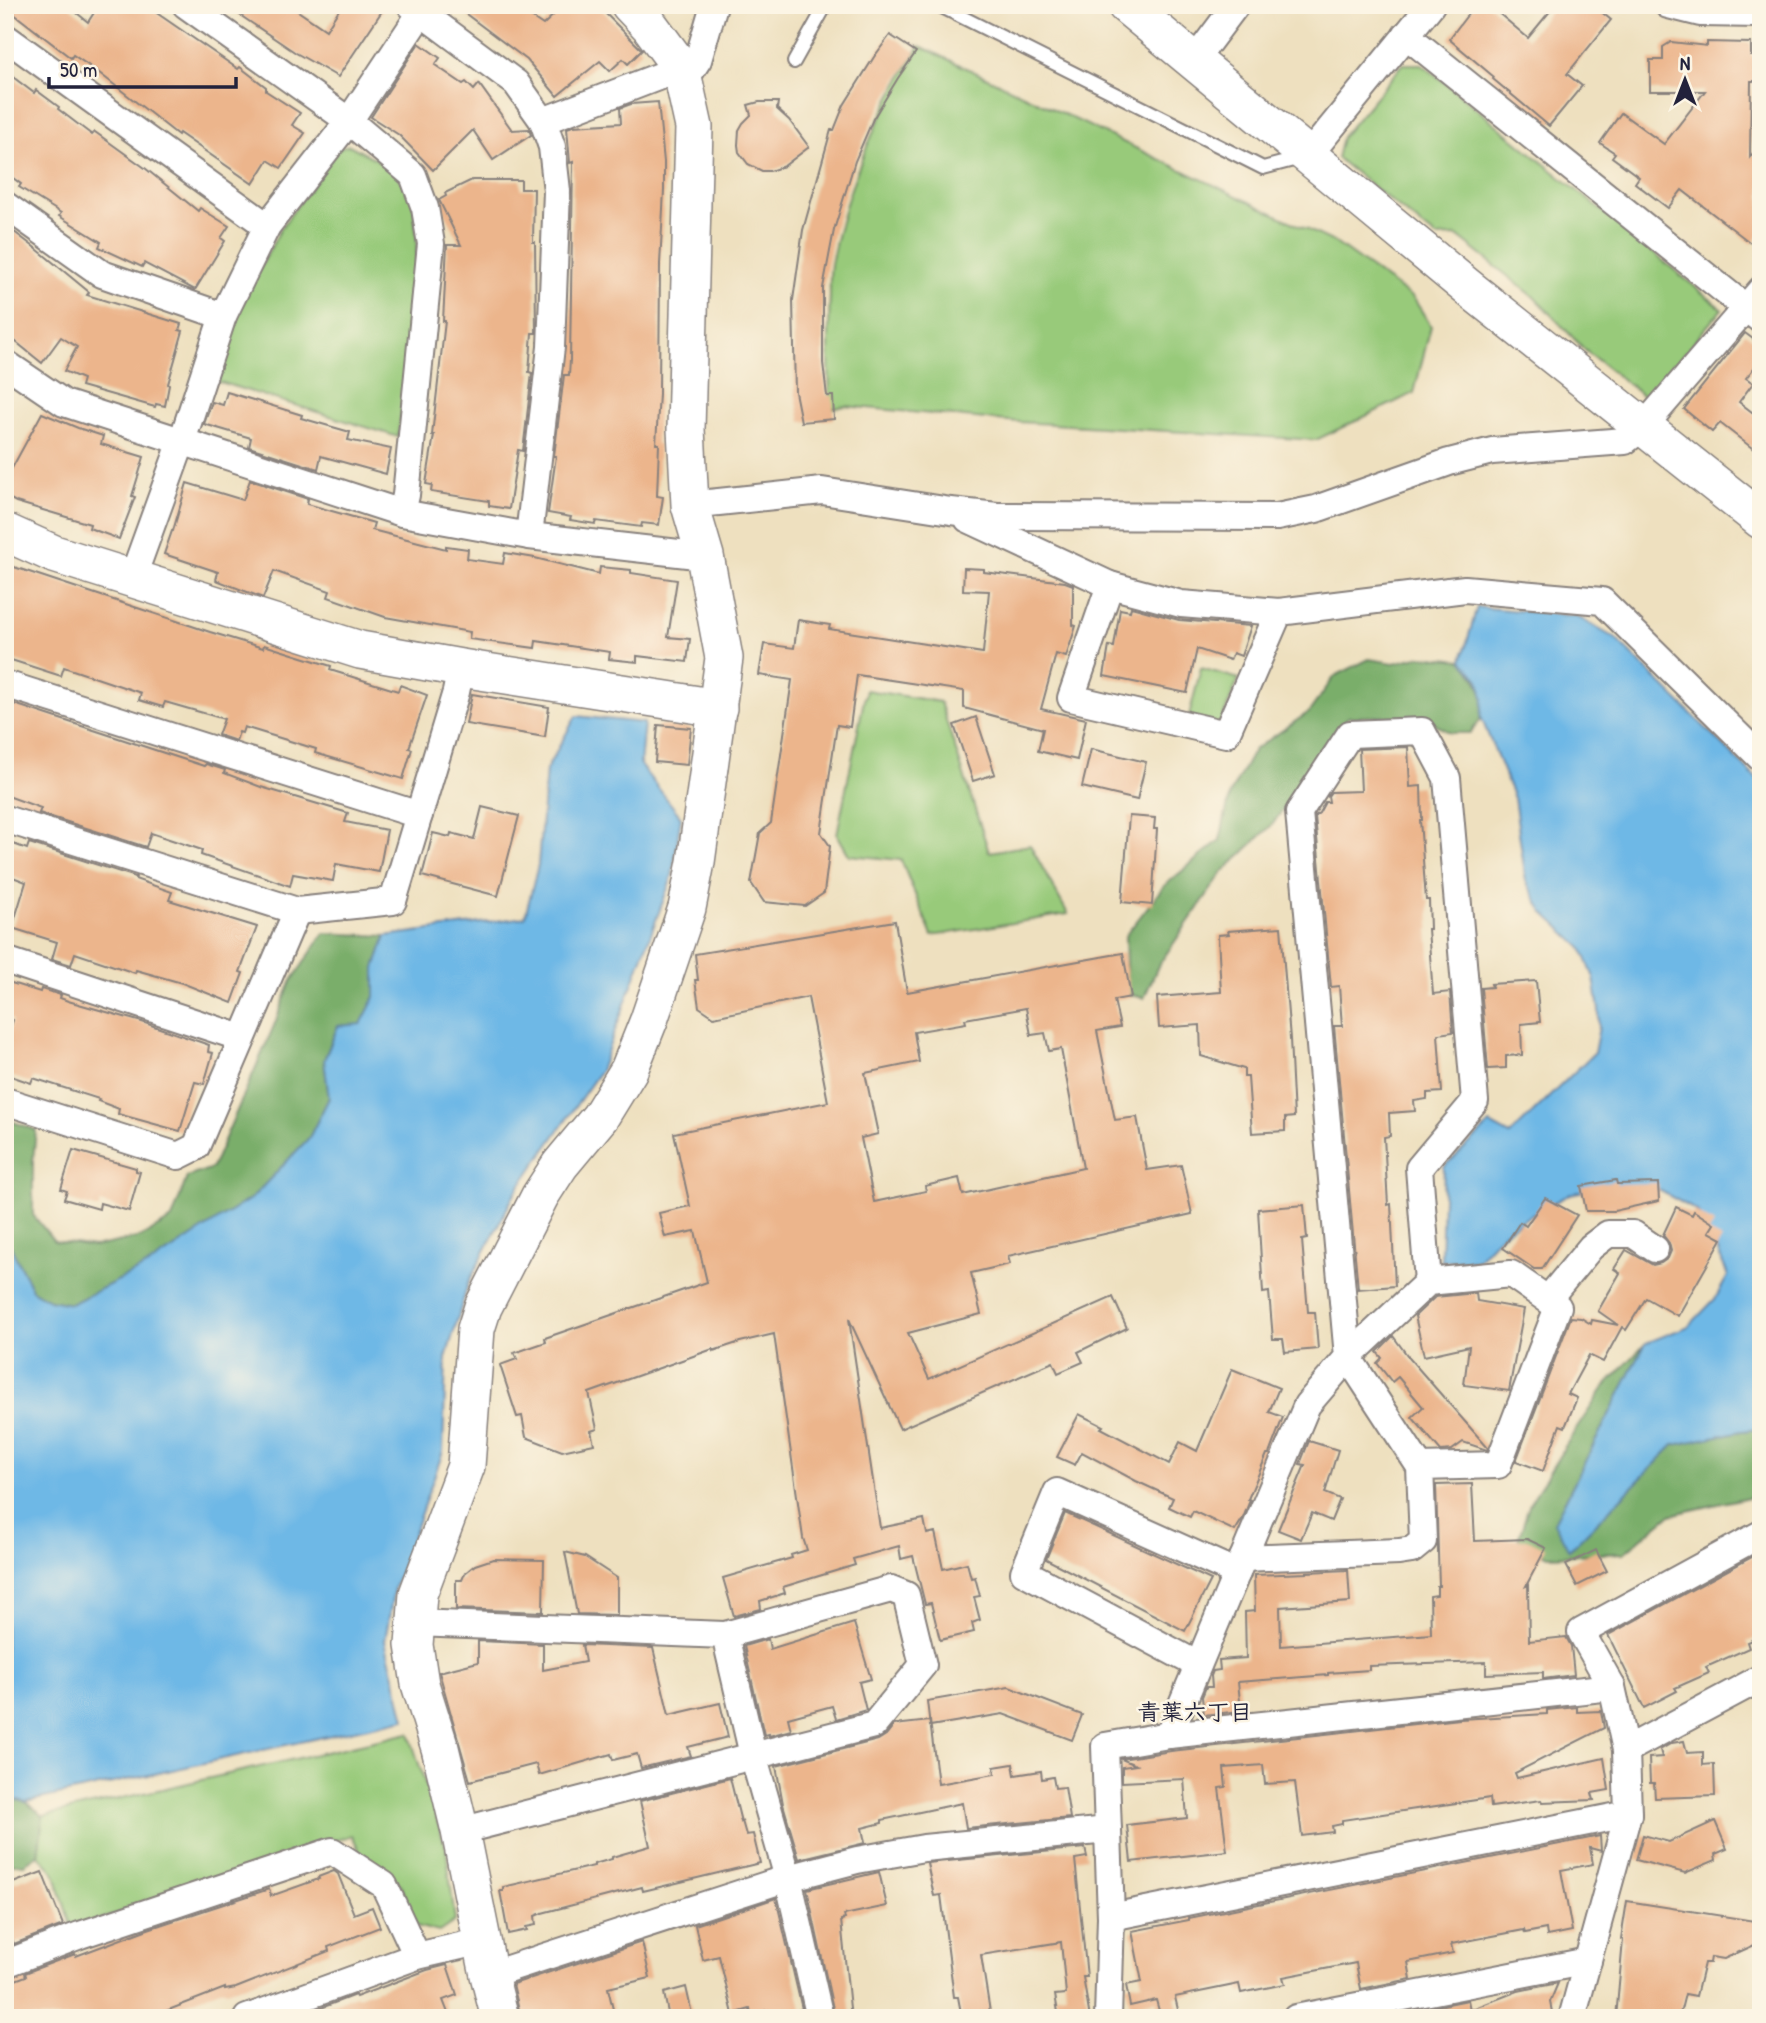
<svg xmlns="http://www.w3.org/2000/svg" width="1766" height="2023" viewBox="0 0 1766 2023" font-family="'Patrick Hand','Klee One',sans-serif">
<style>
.green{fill:#98ca7a;stroke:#5d765a;stroke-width:2}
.forest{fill:#7aae6a;stroke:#4e6852;stroke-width:2}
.water{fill:#6eb8e6;stroke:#486d90;stroke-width:2}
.building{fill:#ecb58c;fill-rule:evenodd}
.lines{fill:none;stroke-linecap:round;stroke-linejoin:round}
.lane-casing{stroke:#88817d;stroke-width:16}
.street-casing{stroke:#88817d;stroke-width:30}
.secondary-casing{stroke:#88817d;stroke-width:40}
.lane{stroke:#fff;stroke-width:12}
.street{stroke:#fff;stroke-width:26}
.secondary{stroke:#fff;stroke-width:37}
.labels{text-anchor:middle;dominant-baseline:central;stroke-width:5;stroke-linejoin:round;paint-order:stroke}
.neighbourhood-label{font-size:23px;font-weight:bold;fill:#22223b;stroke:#fcf5e5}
</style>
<rect width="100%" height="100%" fill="#fcf5e5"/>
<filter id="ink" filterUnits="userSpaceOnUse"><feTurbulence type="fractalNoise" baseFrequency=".0143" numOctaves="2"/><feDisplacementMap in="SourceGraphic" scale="14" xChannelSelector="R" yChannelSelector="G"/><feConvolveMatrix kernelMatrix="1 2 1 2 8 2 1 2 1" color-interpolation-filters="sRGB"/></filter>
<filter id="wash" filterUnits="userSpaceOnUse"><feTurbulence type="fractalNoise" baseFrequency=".00686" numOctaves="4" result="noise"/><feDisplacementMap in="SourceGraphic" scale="28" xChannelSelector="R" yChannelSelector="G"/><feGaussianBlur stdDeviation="1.57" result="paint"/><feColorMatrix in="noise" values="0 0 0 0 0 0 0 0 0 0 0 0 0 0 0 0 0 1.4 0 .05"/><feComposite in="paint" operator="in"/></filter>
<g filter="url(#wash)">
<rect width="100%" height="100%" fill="#eee0bf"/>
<g class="green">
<path d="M920,46L1334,242L1414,299L1431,326L1414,393L1316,440L1019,422L845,406L830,409C829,372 828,334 830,296C830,284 829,271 832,259C847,182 879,111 920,46Z"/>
<path d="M1403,64H1422L1722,309L1646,398L1586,351L1533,296L1457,236L1436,237L1337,158L1342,137Z"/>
<path d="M349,145L391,167L413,197L417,240L414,316L398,437L213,380L234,318L281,228L339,148Z"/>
<path d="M1201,668L1239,679L1220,724L1189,716Z"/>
<path d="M866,690L940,702L989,852L1030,845L1068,914L932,936L901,860L849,855L837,834Z"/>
<path d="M409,1733L446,1848L455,1921L439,1932L416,1926L401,1885L363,1859L352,1835L72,1929L54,1872L38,1855L43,1816Z"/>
</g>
<g class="forest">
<path d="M1421,656L1462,660C1475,676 1490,695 1481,718C1479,723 1474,728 1470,733H1451L1419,716L1348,717L1272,825L1223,872L1158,966L1144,998L1127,994L1125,936L1164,886L1220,840L1230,794L1254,750L1309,712L1335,676L1369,659L1394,663Z"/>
<path d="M324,933L386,936L375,968V997L361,1025L338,1026L324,1060L329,1098L309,1138L253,1197L147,1266L71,1304L49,1300L32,1290L5,1235V1119L36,1130L33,1161V1215L54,1241L94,1247L141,1237L172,1219L187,1177L212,1168L273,1028L291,982Z"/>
<path d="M1646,1343L1563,1504L1570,1549L1674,1445L1741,1431L1761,1429V1486L1753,1496L1670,1515L1624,1553L1548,1556L1518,1540L1530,1503L1571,1437L1603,1389Z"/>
<path d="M5,1797L26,1802L43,1816L38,1855L24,1864H5Z"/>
</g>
<g class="water">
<path d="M1477,607L1576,616L1616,639L1761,783V1429L1741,1431L1674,1445L1569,1550L1554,1522L1646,1343L1689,1326L1715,1299L1728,1276L1715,1244L1697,1211L1659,1190L1612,1185L1570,1194L1532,1214L1499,1236L1477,1260L1441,1261L1444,1167L1490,1124L1510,1135L1594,1053L1599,1027V1010L1594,978L1582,948L1543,912L1526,881L1514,798L1481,717L1483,698L1479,680L1462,660Z"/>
<path d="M576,716L644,723L640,765L681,817L672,877L600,1071L515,1193L468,1284L446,1358L443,1452L394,1588L385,1641L405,1719L26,1802L5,1797V1235L32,1290L49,1300L71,1304L147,1266L253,1197L309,1138L329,1098L324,1060L338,1026L361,1024L375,997V968L386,936L525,917L538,865L546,770Z"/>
</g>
<g id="blocks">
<g class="building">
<path d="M5,5H67L88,22L99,5H145L238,69L240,67L266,87V91L300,113L292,125L305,133L281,168L268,160L253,184L179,133L178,135L98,72L73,55L71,58L5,7Z"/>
<path d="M225,5H289L326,30L342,5H386L338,77L296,53Z"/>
<path d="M454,5H513L543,25L564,5H597L642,50L628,64L623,59L610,71L600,61L557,96L527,60Z"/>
<path d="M1475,5H1489L1528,38L1555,5H1593L1611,20L1567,74L1582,86L1549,126L1493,79L1494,77L1449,39Z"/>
<path d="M890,35L916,52L898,78L873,119L855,161L834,230L823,288V363L827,396H833L834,419L801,422L795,392L793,300L803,230L831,130H834L844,105L874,57Z"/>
<path d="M1671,42L1707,46V42L1751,43V56H1761V81H1751L1750,157L1761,143V234L1752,244L1682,190L1668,208L1635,183L1639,177L1612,157L1615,153L1600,143L1621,113L1664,144L1705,91H1650V60H1663V47Z"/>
<path d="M419,43L440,58L435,65L463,84L466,82L474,90L479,84L512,130L529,129L531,135L493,160L473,130L433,170L399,135L371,117Z"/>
<path d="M5,71L34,93L36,90L59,107L58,109L92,135L95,132L145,168L198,211L200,208L229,226L221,238L225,241L195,290L144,263L142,267L99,247L101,242L59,216L61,213L19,187L21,184L5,172Z"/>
<path d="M658,102L664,162V190L660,264L659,394L656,444H659L657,496L663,497L659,525L642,523L641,527L596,521L595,524L570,520L571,517L548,513L556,456H554L564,375H569L570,360L573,162L570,163L567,128L573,126L621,123L620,108L631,104Z"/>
<path d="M759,102H778L777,109L789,120L809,147L784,166L770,171H762L748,164L739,152L738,145L739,130L743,123L751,115L748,105Z"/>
<path d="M472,180H521V189H534L533,242H535L536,333H532L529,372L532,373L523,451L518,450L509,509L489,506V501L431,492L432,485L426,484L434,435H432L445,321H443L447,245H461L439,200L446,196L445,193Z"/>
<path d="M5,225L38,250L89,292L87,295L181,324L179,330L183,331L168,384L169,385L165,406L156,404L155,407L81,386L83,379L64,371L77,347L61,337L42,363L5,333Z"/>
<path d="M1745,333L1761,345V359L1746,378L1753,383L1739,402L1761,419V455L1720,423L1712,432L1684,409Z"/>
<path d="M227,392L302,415L301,418L350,432L348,440L391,449L386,474L321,456L318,469L249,447L251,438L204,424L212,402L223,405Z"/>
<path d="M42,413L78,428L103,436L101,444L144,457L132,496L135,497L119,539L89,528L90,524L16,502L5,496V481Z"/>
<path d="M250,480L308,499L307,504L374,523L372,530L446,549V546L468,549L467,559L503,564L505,553L535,558L599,574L600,567L631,570V573L677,580L668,637L690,639L687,662L637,656V662L609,659L610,652L536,641L535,648L469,639L470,632L385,617L328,597L330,591L274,571L263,598L216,580L218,572L164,554L172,531H173L187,483L243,500Z"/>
<path d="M5,564L210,632L263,648L264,645L331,666L330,670L398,691L400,685L427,695L409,748L412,749L403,779L315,753L316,749L244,727L242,733L239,732L236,741L218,735L224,719L165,702L163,707L139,700L141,693L64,667L61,676L5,658Z"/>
<path d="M964,568L984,569V572L1065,582L1073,585V625L1076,626L1066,657L1056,654L1041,709L1086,719L1077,760L1038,751L1043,729L964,708V691L857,675L850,727L837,725L821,833L830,846L824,893L805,906L764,902L751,883L760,833L771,823L792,680L759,675L764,644L794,648L798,620L830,625L829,629L983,653L989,591L963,590Z"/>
<path d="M1131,607L1179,620L1251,626L1241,656L1233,653L1230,660L1197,649L1187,693L1104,676L1109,646L1114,647L1120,609L1130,611Z"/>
<path d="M472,694L549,707L545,737L466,724Z"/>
<path d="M5,701L204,766L206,764L225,770L224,773L261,787L348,813L345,822L387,830L379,872L336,864L333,881L293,874L290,886L201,855L202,850L151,833L146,847L39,813L41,808L5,795Z"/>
<path d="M976,717L995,774L973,781L954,725Z"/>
<path d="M658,725L691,728L687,765L655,762Z"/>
<path d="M1408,747L1410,787L1421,786L1422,820H1420L1426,900H1429L1430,929H1428L1433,994L1450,992L1453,1032L1438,1034L1442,1092L1427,1093V1099L1414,1101L1415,1111L1389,1113L1390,1136L1384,1137L1388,1205L1391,1204L1395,1286L1358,1289L1334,1026H1342L1339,986L1331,987L1315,816L1319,813L1325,802H1329L1328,796L1331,792L1361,791L1359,749Z"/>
<path d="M1091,749L1146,762L1137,800L1082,787Z"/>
<path d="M482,807L519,816L498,896L422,876L433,833L450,837L451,833L474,839Z"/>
<path d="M1129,816L1155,818L1154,829H1157L1152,905L1122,902Z"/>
<path d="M5,841L27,849L29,843L136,877L135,879L172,892L169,900L257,927L240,972L243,973L232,1003L182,983L136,970L135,973L75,953L71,965L52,959L57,942L12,928L26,882L5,874Z"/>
<path d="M895,921L907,992L1123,953L1131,997L1114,1000L1120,1027L1097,1031L1115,1120L1137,1117L1147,1170L1181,1165L1192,1214L1008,1256L1010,1264L971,1273L981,1314L908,1333L929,1379L1113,1297L1127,1328L1078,1352L1083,1362L1058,1373L1053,1362L900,1429L849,1319L880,1528L924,1519L927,1534L935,1532L943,1569L967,1563L971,1578L975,1577L980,1596L974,1597L980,1620L972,1623L974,1632L940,1640L931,1603L925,1604L913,1556L901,1559L899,1546L853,1559L855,1565L783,1587L785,1593L760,1601L761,1609L734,1616L723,1578L792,1558L791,1555L807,1550L803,1538L774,1334L740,1342L713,1351V1349L589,1393L597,1429L591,1431L594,1444L562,1451L526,1437L522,1416L517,1417L500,1365L517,1359L514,1353L546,1342L545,1338L707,1282L695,1231L665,1237L659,1213L690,1206L674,1133L828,1102L808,997L714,1017L699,1007L695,980H698L695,954ZM1026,1008L1031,1035L1045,1033L1049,1051L1061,1049L1083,1168L963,1195L959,1178L925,1186L926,1191L874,1202L861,1138L878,1134L865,1073L919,1062L914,1032L966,1023L965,1019Z"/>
<path d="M1281,927L1290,1039L1294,1117L1285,1118V1131L1252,1133L1248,1077H1244V1069L1201,1056L1200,1025L1159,1028L1157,997L1221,992L1218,935L1229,934L1228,931Z"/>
<path d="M5,981L40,992L41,989L61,995L60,998L68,1001L142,1022L209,1045L208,1052L213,1053L204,1084L195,1082L180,1131L118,1114L119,1109L98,1101L99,1099L33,1078L31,1083L5,1074V1044L13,1020L5,1017Z"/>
<path d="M1536,981L1540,1022L1521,1024L1522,1055L1506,1056V1068L1488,1069L1481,988L1492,987L1491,984Z"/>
<path d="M73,1150L136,1168V1171L140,1172L129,1211L100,1203L99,1209L64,1199L67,1191L61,1189Z"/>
<path d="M1616,1180L1617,1184L1658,1183L1659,1201L1614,1211H1586L1581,1186Z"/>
<path d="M1545,1198L1577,1215L1542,1269H1534L1503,1248L1520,1222L1526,1226Z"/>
<path d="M1304,1205L1307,1239L1302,1240L1308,1312H1315L1318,1349L1285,1352L1283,1339H1273L1269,1292L1263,1293L1258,1209Z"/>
<path d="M1676,1207L1692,1215L1694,1211L1714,1224L1709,1232L1722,1239L1678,1316L1646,1298L1626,1330L1622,1327L1603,1362L1589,1355L1568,1394L1577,1398L1565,1427L1560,1425L1543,1471L1516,1461L1571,1317L1581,1318L1591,1324L1592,1320L1618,1325L1598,1311L1620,1273L1614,1269L1626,1250L1653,1265L1661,1263L1668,1258L1671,1251L1669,1243L1663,1235Z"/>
<path d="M1476,1293L1477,1301L1524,1309L1509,1391L1464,1385L1469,1346L1424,1356L1415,1316L1435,1297Z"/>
<path d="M1393,1336L1410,1359L1488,1448L1487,1450L1463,1442L1452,1450L1441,1451L1412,1417L1423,1407L1398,1377L1392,1382L1377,1363L1382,1358L1377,1352Z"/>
<path d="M1232,1369L1279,1388L1269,1412L1283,1417L1269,1454H1267L1248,1499L1250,1500L1243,1518L1235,1531L1193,1511L1190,1517L1169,1507L1173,1498L1136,1481L1082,1452L1075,1465L1057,1457L1079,1414L1103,1426L1101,1428L1169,1464L1180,1442L1197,1451Z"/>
<path d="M1309,1441L1338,1450L1325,1493L1340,1499L1331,1521L1312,1513L1301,1539L1278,1530L1305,1465L1300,1464Z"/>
<path d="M1472,1484L1475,1541L1527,1539L1546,1548L1526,1586L1528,1585L1529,1641L1566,1637L1571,1646L1574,1675L1543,1679V1672L1486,1674V1662L1369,1666V1670L1328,1673V1675L1238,1682L1241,1711L1204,1715L1202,1697L1206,1687H1212L1211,1676L1213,1671L1220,1670L1219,1660L1246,1658L1245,1612L1255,1611L1254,1575L1307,1573V1572L1348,1570L1350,1602L1280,1607L1281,1646L1431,1634L1430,1596L1437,1595V1586H1439L1436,1485Z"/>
<path d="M1065,1513L1211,1580L1185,1631L1046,1559Z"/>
<path d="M1596,1550L1607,1571L1577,1586L1566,1565Z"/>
<path d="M565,1552L585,1557L617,1578V1615L577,1614Z"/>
<path d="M1761,1552V1636L1747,1642L1749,1648L1706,1667L1709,1673L1675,1688L1677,1691L1644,1708L1608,1635Z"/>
<path d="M493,1559L544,1560L543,1612L456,1609V1580H462L465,1573L475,1565Z"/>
<path d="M854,1623L871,1679L859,1682L866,1710L836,1719L832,1706L788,1718L791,1730L769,1736V1734L764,1735L744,1646L768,1639L770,1649Z"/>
<path d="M478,1641L543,1644V1670L585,1662L582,1645L653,1648L669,1715L720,1703L728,1737L688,1747L691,1756L641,1768L637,1754L613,1760L611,1754L539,1775L536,1764L470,1781L439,1672L478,1662Z"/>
<path d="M1009,1687L1082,1715L1072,1740L1003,1714L930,1726L927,1701Z"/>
<path d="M1577,1707V1712L1601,1711L1604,1728L1515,1773L1517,1778L1604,1758L1609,1790L1592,1793L1594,1800L1542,1802L1541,1800L1491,1807L1490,1798L1342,1820V1824L1332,1826L1333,1832L1302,1836L1295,1782L1265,1784L1263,1765L1224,1768L1226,1787L1219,1788L1227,1851L1131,1862L1127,1825L1187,1818L1184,1779L1122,1782V1767L1136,1765L1121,1759L1171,1751L1460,1719L1547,1714V1710Z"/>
<path d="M930,1721L938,1784L995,1774L994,1767L1013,1764L1015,1775L1041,1771L1042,1779L1053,1777L1055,1788L1065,1787L1070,1818L966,1828L962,1803L882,1820V1823L862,1828L865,1843L799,1859L783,1804L776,1766L878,1740L886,1735L894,1725Z"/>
<path d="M1684,1741L1687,1753L1703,1752V1765L1714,1764L1715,1796L1655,1798L1654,1783H1650L1649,1758L1662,1757L1660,1750L1672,1743Z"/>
<path d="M730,1778L741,1822L742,1821L746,1835L753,1834L760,1863L643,1891L642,1887L542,1913L535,1916L536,1925L526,1927L527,1930L508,1934L500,1891H503V1887L594,1866V1864L612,1859V1857L650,1846L640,1801Z"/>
<path d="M1715,1821L1727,1849L1715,1854L1716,1860L1685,1873L1636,1860L1643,1835L1669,1842Z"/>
<path d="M1600,1836L1601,1851L1590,1848L1593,1864L1561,1870L1572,1931L1547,1936L1546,1929L1525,1933L1524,1930L1451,1944L1453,1953L1408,1962L1411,1979L1361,1989L1356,1963L1283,1977L1285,1984L1241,1993L1239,1984L1175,1997L1180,2018H1161L1156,2000L1130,2006L1126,1985L1142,1982L1132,1931L1189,1920V1918Z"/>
<path d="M1085,1848L1087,1857L1075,1859L1087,1977H1083L1090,2018H1059L1055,1995L1066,1994L1061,1942L981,1955L991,2018H962L958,1997H954L941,1895L934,1896L927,1863Z"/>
<path d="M334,1871L338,1874L354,1914L372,1907L380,1927L328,1947L329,1951L236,1988L225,1990V1988L148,2018H5V1984L26,1976L25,1973L75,1954L76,1956L148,1929L269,1889L271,1896L319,1879L318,1877Z"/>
<path d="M42,1872L63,1925L14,1944L11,1937L5,1939V1886Z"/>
<path d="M879,1872L887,1906L844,1915L845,1919L841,1920L851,2018H835L807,1889Z"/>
<path d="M776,1898L802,2009L769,2017L768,2010L751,2014L750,2009L733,2014L719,1956L703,1960L695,1925Z"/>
<path d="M1627,1901L1761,1922V1942L1724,1959L1711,1957L1710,1963H1704L1696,1996L1685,1994L1679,2018H1616L1623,1940L1621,1939Z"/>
<path d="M642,1942L650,1978L608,1988L615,2018H521L513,1984Z"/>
<path d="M447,1965L457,1995L443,2000L450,2018H301L300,2016L355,1995L356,1997L427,1970Z"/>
<path d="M1558,1983L1550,2002L1552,2012L1524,2018H1389V2016L1468,2000L1470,2010L1518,1991Z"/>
<path d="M686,1987L693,2018H669L664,1993Z"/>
</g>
</g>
</g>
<g filter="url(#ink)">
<use href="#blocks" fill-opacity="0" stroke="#88817d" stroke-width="2"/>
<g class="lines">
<g class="lane-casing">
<g id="lane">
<path d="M938,5L1263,168L1301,158"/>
<path d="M794,62L826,5"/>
</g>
</g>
<g class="street-casing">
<g id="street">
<path d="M186,5L349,121L413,175L425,208L431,244L406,495L402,513"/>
<path d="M411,5L516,83L543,121L552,147L557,191L551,347L529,536"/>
<path d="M1668,5L1700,13L1761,14"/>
<path d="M1406,35L1761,320"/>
<path d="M5,37L267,226"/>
<path d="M1194,61L1236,5"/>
<path d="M685,80L698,60L714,5"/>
<path d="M543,121L681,68"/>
<path d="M1308,156L1431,5"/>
<path d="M5,205L102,274L223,316"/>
<path d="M5,363L64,403L402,513L529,536L705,556"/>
<path d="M690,505L822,491L951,511L997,516L1277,517L1316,509L1449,462L1492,451L1625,441L1644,426L1761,290"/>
<path d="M968,519L1110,585L1181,604L1279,612L1465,589L1602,601L1761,758"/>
<path d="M132,579L182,441L223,316L267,226L349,121L426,5"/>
<path d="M1110,585L1071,698L1226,734L1279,612"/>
<path d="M5,684L419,815"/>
<path d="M5,819L297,911L393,901L456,692L461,668"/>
<path d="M5,960L242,1038"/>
<path d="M5,1101L178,1156L196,1147L297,911"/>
<path d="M1548,1299L1591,1247L1608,1234H1633L1655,1249"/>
<path d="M1243,1558L1399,1552L1412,1550L1423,1541L1420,1467L1348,1357L1428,1282L1511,1274L1558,1307L1498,1465L1420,1467"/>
<path d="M415,1623L725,1635L753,1755L788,1878L820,2018"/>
<path d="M1198,1665L1024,1572L1057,1492L1237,1573"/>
<path d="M1612,1687L1581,1632L1761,1534"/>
<path d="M1169,1735L1307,1405L1348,1357L1299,812L1350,734L1422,731L1447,778L1475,1101L1419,1168L1428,1282"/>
<path d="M1626,1750L1761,1678"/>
<path d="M460,1831L874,1725L923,1665L906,1595L891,1589L725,1635"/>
<path d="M1111,1917L1628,1814"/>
<path d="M5,1964L80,1935L332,1851L384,1885L417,1956"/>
<path d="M489,1975L788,1878L857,1860L924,1848L1108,1830"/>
<path d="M247,2018L417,1956L482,1941"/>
<path d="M1108,2018L1111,1917L1105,1746L1169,1735L1612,1687L1626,1750L1628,1814L1572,2018"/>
<path d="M1296,2018L1588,1961"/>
</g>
</g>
<g class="secondary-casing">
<g id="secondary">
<path d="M1126,5L1466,286L1761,520"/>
<path d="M5,532L54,554L360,650L461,668L718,708"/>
<path d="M500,2018L489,1975L460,1831L440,1748L420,1684L414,1645L418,1594L466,1466L476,1329L483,1307L540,1196L560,1165L600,1117L629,1070L649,1020L687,908L696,862L724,658L705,556L690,505L686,429L694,127L681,68L650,26L630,5"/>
</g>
</g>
<use href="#lane" class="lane"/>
<use href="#street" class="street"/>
<use href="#secondary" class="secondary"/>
</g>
</g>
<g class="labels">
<g class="neighbourhood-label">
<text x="1195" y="1711">青葉六丁目</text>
</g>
</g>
<rect width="1766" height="2023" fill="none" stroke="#fcf5e5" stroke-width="28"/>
<g transform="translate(1685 80)" stroke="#fcf5e5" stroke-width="5" paint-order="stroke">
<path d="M0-5L12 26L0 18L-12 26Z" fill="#22223b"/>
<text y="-10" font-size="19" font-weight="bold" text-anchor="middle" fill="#22223b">N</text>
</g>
<path d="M49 77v10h187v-10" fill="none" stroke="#22223b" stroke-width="3.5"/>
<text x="60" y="77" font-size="21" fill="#22223b" stroke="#fcf5e5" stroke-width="5" paint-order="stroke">50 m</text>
</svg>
